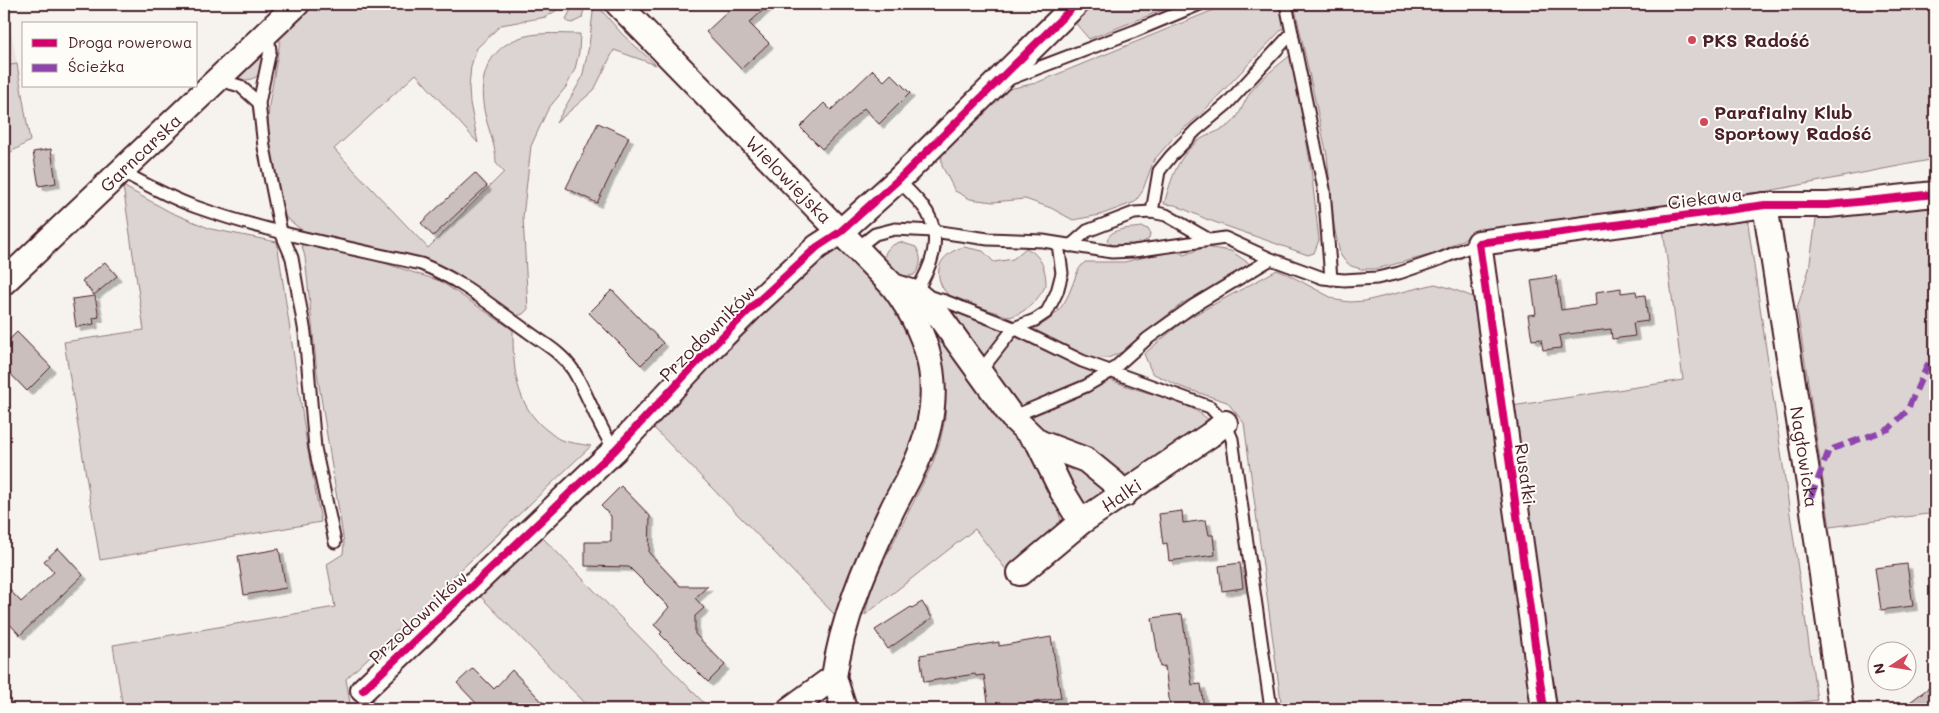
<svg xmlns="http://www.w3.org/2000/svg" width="1939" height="713" viewBox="0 0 1939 713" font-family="Mali,sans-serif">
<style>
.built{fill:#e9e3e0}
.green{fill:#dcd4d2;stroke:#937a7e}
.building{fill:#cbbfbe;stroke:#4a1f2b;filter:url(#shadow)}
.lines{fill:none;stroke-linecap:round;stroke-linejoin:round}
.lane-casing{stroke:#4a1f2b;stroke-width:15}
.street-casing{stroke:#4a1f2b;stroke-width:28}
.lane{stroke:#fdfcf7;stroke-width:11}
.street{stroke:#fdfcf7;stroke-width:24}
.quiet{stroke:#8e44ad;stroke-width:6;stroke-dasharray:12 6;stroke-linecap:butt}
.cycleway-casing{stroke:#fdfcf7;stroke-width:11}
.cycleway{stroke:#d6006c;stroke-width:8}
.poi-dot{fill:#d1495b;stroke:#fdfcf7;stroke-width:2}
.labels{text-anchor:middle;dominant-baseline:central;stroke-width:4;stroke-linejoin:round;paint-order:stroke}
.poi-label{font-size:18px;font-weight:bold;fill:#4a1f2b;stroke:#fdfcf7;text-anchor:start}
.street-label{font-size:18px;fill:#4a1f2b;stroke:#fdfcf7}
</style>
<defs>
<filter id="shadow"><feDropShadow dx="4.5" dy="4.5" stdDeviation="0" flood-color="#0004"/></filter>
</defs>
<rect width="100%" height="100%" fill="#f6f3ef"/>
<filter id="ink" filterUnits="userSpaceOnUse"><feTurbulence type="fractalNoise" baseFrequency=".02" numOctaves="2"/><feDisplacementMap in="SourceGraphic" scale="10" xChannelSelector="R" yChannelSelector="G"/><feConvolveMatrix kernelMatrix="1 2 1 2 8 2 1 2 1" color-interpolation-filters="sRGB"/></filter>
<g filter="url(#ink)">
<path class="built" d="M4,4H6L17,64L4,66Z"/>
<g class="green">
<path d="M312,4H561L557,10L546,17L501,25L477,48L471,66L469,87L470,103L478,143L416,74L334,149L428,248L504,172L496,163C496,142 485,124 483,103C479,71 493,44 526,36C543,32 562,34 580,34L579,52L575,69L566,87L548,109L531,146L523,217L528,309L523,314L516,316L461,277L418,259L304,232L283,215L267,139L269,105L280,41L278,33Z"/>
<path d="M574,4H585L582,18L572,23L568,22L566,19Z"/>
<path d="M594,4H596L622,34L656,65L614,50L594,90L556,123L582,78L589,46Z"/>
<path d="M1085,4H1178L1089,39L1071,18Z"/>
<path d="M1228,4H1280L1285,26L1200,115L1174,137L1154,160L1142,192L1135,202L1100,215L1073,220L1051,208L1025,199L993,202L970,199L955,191L942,166L941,148L995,92L1036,83Z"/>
<path d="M1294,4H1935V159L1717,201L1464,239L1438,253L1376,269H1361L1351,266L1344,260L1340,254L1334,226L1327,155Z"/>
<path d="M262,46L263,57L259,75C249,82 241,81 230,76Z"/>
<path d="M1292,54L1311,168L1319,240L1314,253L1308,255L1206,219L1175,205L1164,204C1171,180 1178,154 1201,139C1211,133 1224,130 1232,123C1241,114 1243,103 1250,93C1261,78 1277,66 1292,54Z"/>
<path d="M17,64L30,141L4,156V66Z"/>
<path d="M123,186L170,212L211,229L277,242L307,445L321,522L100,560L64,342L144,330Z"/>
<path d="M1935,205V513L1830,527L1797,309L1809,269L1817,213Z"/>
<path d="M1747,217L1817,700L1752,709H1558L1512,406L1683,380L1663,229Z"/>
<path d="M1142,227L1148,229L1150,233L1149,239L1139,244L1113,245L1107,241C1110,227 1131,229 1142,227Z"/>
<path d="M301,242L384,263L440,281L513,330C513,368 515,406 548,431C552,434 556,438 561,440C570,443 581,444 591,446L346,679L351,709H123L113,645L335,607L327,564L343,554L344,543L317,372L305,257Z"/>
<path d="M900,242L916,247C922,257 922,266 914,275C891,281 869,252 900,242Z"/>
<path d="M834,244L909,323L925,395L920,429L835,615L651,425L740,330Z"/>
<path d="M964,247L983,251L994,262L1013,259L1026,248C1041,255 1046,269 1046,285C1038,300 1027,312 1010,317C995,312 980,307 965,302C961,300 954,299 950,296C941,290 936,275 940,265C944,255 955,249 964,247Z"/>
<path d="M1205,247L1231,251L1250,264L1234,275L1183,303L1138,338L1129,349L1108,358L1092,359L1034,329C1053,320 1065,306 1072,286C1076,276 1077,269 1085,262H1124L1175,250L1184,255Z"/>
<path d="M1277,270L1291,276L1336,300L1350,302L1365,301L1435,284L1450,288L1473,297L1532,709H1282L1244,423L1227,402L1181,387L1152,373L1144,354L1185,320Z"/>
<path d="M920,304L975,384L982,399L1031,450L1047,480L1058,510L1063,528L1015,567L1007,571L975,529L865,615L871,589L880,569L932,465L940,442L945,418V392Z"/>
<path d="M948,308C997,326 1044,352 1092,372C1107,379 1123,385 1139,390C1165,398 1191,403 1211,422L1131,482L1024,420Z"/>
<path d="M1048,451L1077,462L1108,494L1088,507L1082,505Z"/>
<path d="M542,537L705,704L695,709H591L480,596Z"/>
</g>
<g class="building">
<path d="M736,4H770L749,23L769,43L741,69L706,32Z"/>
<path d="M873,70L884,81L891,74L910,93L879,124L864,108L822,149L800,127L824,103L831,110Z"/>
<path d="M598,123L629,137L597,203L566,188Z"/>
<path d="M51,149L56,183L39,186L33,152Z"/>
<path d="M475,173L487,186L433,236L421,223Z"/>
<path d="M105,262L117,276L94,295L82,281Z"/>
<path d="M1556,276L1561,310L1597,305L1596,292L1621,288V293L1636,291L1637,296L1645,295L1648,321L1633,323L1635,336L1612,339L1611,329L1568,334L1559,336L1561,348L1543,350L1541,339L1532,340L1528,315L1536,314L1531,280Z"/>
<path d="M612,290L663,343L641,365L589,313Z"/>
<path d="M95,296L99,317L93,318L94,324L76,327L72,299Z"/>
<path d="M17,332L51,367L27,391L4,367V345Z"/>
<path d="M621,486L650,516L649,553L680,586H708L695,598L704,608L695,616V634L725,665L708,682L660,634L662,632L654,625L669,607L629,567L585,566V542H611V516L601,506Z"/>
<path d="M1182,511L1183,523L1206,520L1209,535H1213L1215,555L1169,561L1167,543L1163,544L1159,514Z"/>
<path d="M58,548L83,575L20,635L4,618V584L21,602L54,572L44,561Z"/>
<path d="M279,549L286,588L244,595L238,556Z"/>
<path d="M1240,563L1243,588L1222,591L1219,566Z"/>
<path d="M1907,564L1913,606L1881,610L1875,568Z"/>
<path d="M922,602L932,618L888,649L875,630L911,607L912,608Z"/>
<path d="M1182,614L1192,685L1201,684L1204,709H1172V706H1170L1165,666L1160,667L1152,618Z"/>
<path d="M1051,637L1061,698L1021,704L1022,709H989L984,675L976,676L975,674L924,682L920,655L999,642V646Z"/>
<path d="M473,668L494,689L512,670L549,709H473L478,705L457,683Z"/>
<path d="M1935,683V709H1901Z"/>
</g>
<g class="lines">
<g class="lane-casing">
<g id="lane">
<path d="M1286,4L1324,189L1331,279"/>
<path d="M268,33L270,51L259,103L264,147L281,232L292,258L305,333L315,448L335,542"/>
<path d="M216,79L240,86L259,103"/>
<path d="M1009,79L1135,31L1200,4"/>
<path d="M121,171C145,184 170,198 196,207C269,233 346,247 421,264C463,281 490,305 527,331C543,343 561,352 573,370C589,396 597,425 615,450"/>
<path d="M898,180C908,190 919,200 927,212C943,240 931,268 915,293L945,301L1014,328L1082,361L1210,407L1225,423L1232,439L1271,709"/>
<path d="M1152,212L1159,171L1171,156L1196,130L1227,104L1292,33"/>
<path d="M1070,246L1087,231L1134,213L1152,212L1166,215L1208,239"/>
<path d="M857,248L875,234L895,229L933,231L988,239L1043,241L1112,252L1134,251L1225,238L1271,259L1323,278L1344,280L1377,278L1399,273L1440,259L1479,243"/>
<path d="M979,373L1014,328L1035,320L1047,312L1057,292L1062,273L1058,244"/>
<path d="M1012,417L1086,386L1110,372L1147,339L1193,306L1271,259"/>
</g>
</g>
<g class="street-casing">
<g id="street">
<path id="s1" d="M618,4L893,286C935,342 945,397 917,461C909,479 899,495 891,512C866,564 842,620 834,677L790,709"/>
<path id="s2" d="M1765,205L1811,497L1841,709"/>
<path id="s3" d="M4,282L297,4"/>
<path d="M896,287L915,293L934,309L1012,417L1038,442L1062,491L1081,522"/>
<path d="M1038,442L1086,460L1113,482L1125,494"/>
<path id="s4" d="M1020,573L1081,522L1210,435L1225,423"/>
<path d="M834,677L844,709"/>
<path d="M363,690L615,450L701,358L751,308L817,247L840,232L898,180L1076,4"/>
<path d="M1544,709L1479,243L1765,205H1828L1935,194"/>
</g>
</g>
<use href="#lane" class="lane"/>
<use href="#street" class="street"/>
<path class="quiet" d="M1811,497L1829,450L1889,429L1907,411L1935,348"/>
<g class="cycleway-casing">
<g id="cycleway">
<path d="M363,690L615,450L701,358L751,308L817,247L840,232L898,180L1076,4"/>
<path d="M1544,709L1479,243L1765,205H1828L1935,194"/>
</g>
</g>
<use href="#cycleway" class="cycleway"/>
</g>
</g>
<g class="poi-dot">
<circle cx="1692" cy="40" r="5"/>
<circle cx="1704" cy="122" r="5"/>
</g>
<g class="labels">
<g class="poi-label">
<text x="1702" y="40">PKS Radość</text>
<text x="1714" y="112">Parafialny Klub<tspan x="1714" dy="21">Sportowy Radość</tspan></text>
</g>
<g class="street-label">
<text stroke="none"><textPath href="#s3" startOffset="188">Garncarska</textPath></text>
<text stroke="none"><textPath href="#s1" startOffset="245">Wielowiejska</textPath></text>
<text transform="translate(1705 198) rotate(-7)">Ciekawa</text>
<text transform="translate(707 333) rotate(-45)">Przodowników</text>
<text stroke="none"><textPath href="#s2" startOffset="255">Nagłowicka</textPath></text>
<text transform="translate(1526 474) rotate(82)">Rusałki</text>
<text stroke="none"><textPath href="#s4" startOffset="128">Halki</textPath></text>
<text transform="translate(418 617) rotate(-43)">Przodowników</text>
</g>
</g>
<rect width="1939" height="713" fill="none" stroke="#fdfcf7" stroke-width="20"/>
<rect x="10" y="10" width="1919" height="693" fill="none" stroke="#4a1f2b" stroke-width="2" filter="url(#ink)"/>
<rect x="22" y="22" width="175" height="65" fill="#fdfcf7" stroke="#b5a4a5"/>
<rect x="32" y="39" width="25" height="8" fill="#d6006c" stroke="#b5a4a5"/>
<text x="68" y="48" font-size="15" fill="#4a1f2b">Droga rowerowa</text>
<rect x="32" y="64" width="25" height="8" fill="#8e44ad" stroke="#b5a4a5"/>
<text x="68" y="72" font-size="15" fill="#4a1f2b">Ścieżka</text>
<g transform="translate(1892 666) rotate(258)"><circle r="24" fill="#fdfcf7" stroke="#b5a4a5"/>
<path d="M0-4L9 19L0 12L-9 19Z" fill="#d1495b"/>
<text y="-8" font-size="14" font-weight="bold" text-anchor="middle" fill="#4a1f2b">N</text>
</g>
</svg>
